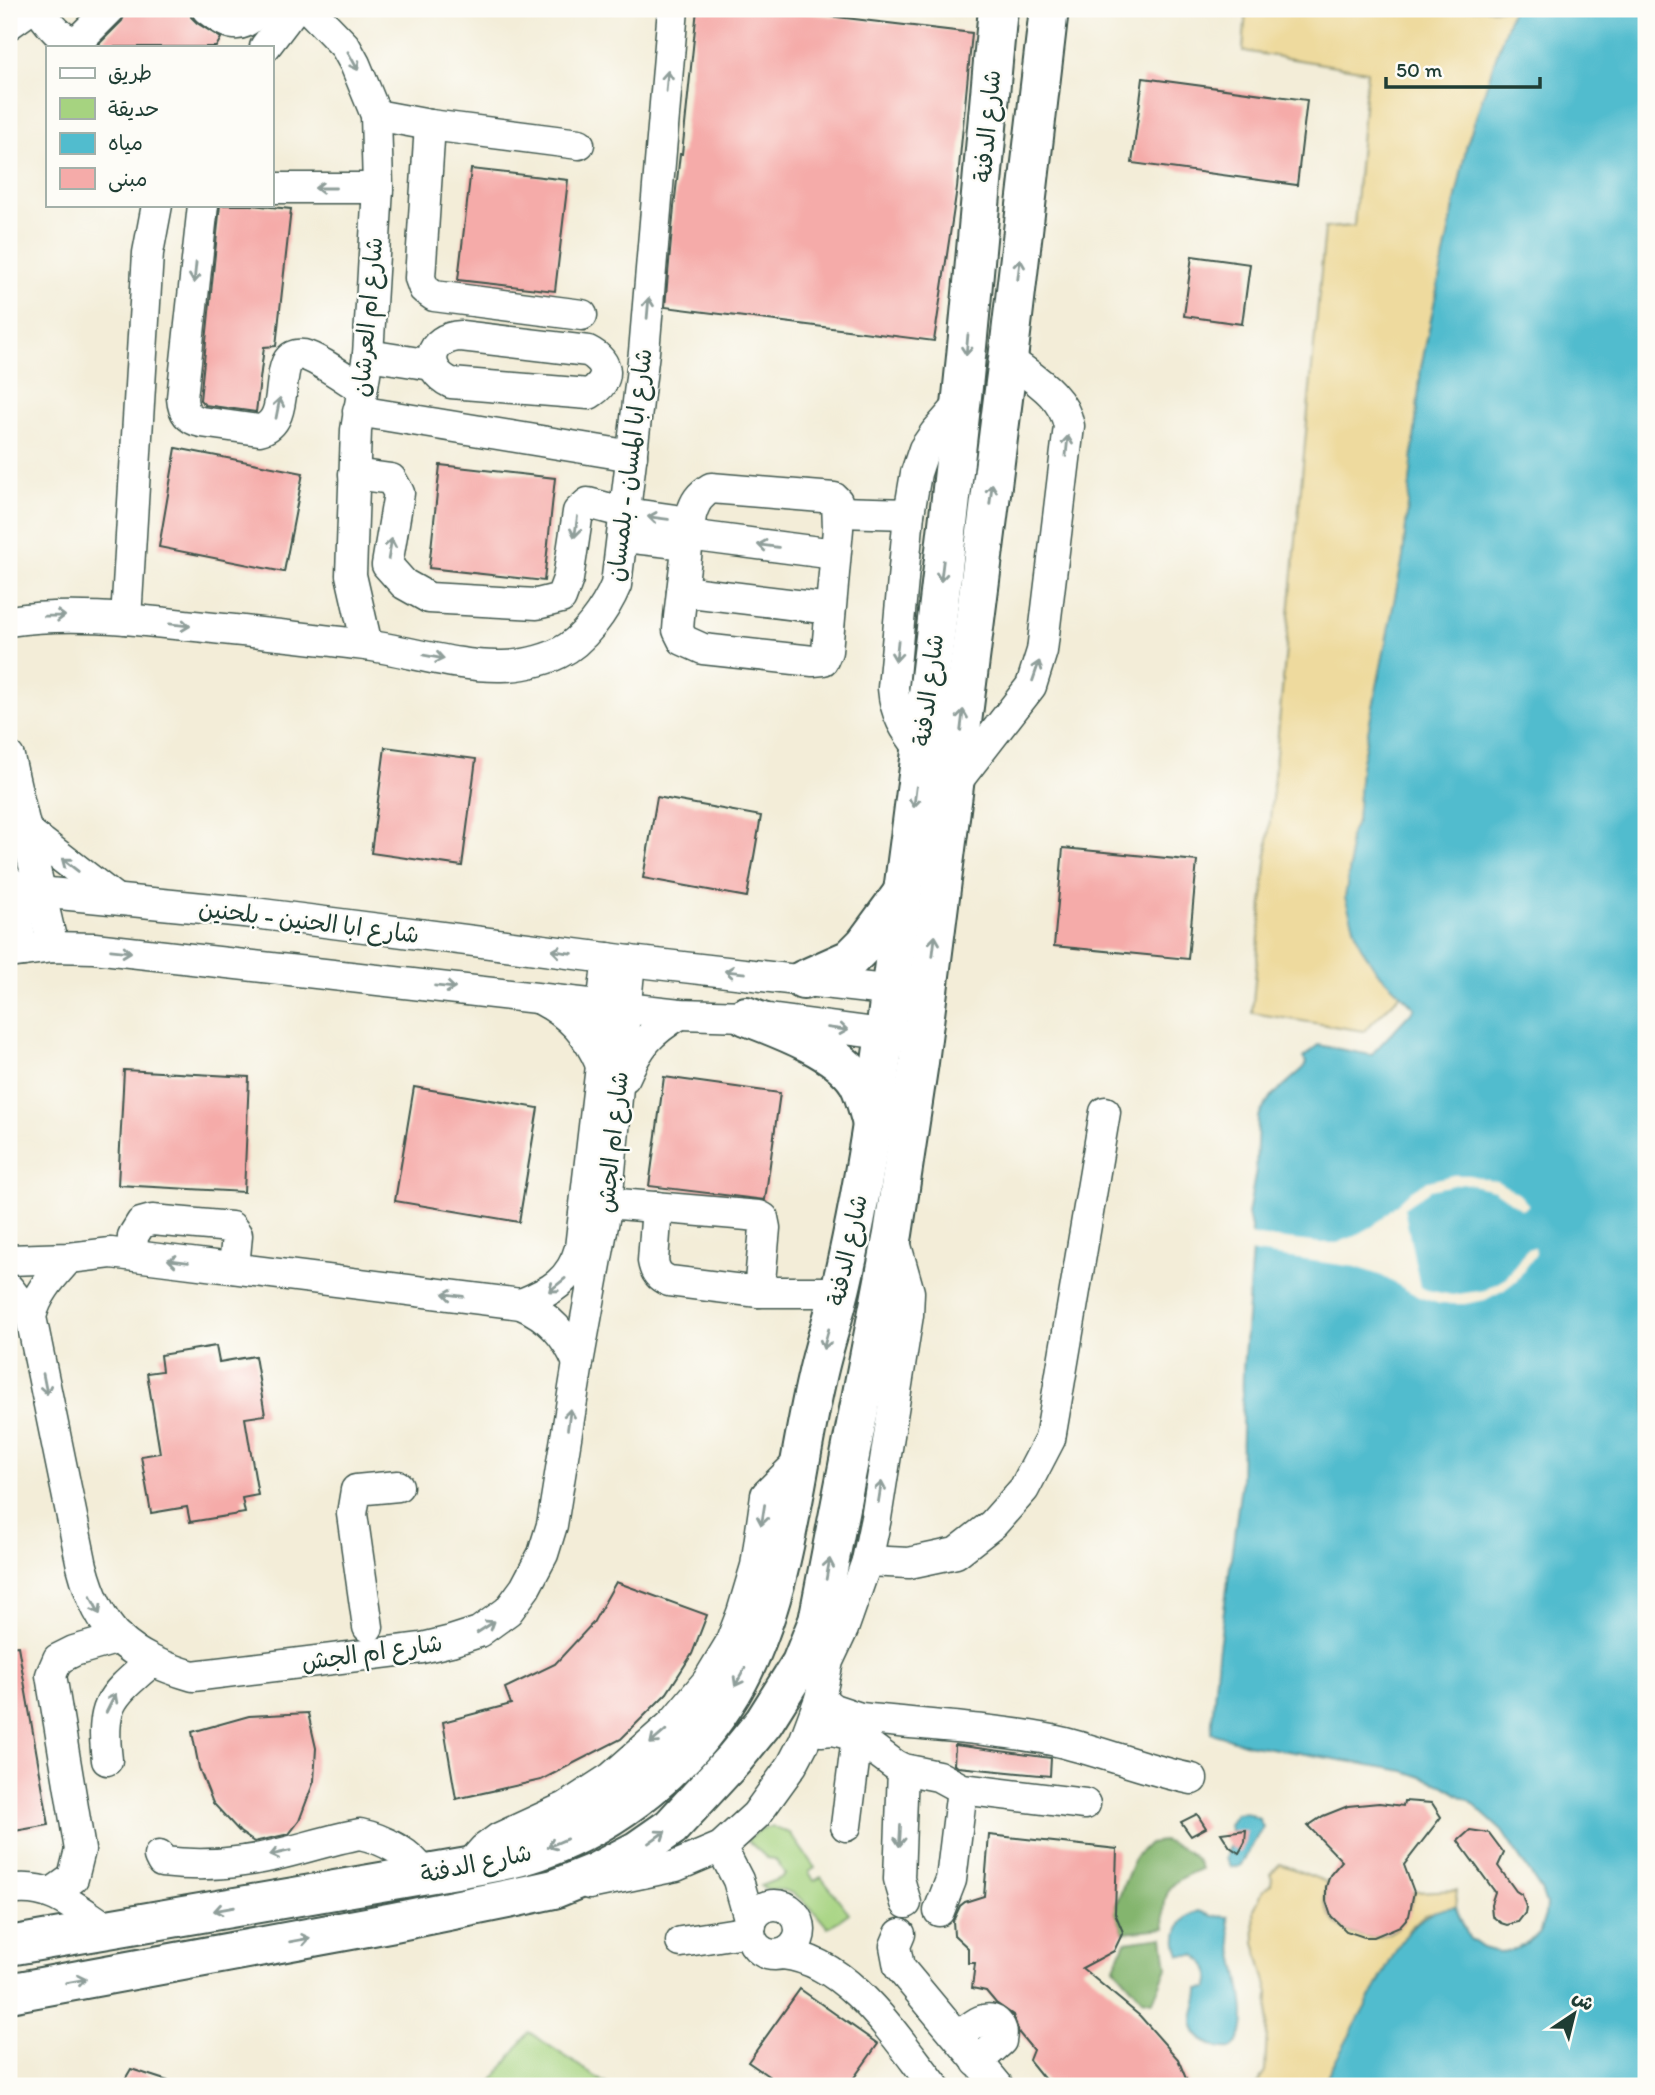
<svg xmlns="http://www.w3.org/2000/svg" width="1655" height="2095" viewBox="0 0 1655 2095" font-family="Itim,'Playpen Sans Arabic',sans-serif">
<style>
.green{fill:#a6d380;stroke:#62885a;stroke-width:2}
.forest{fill:#84b56e;stroke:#527951;stroke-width:2}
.sand{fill:#eeda9e;stroke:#868c69;stroke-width:2}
.water{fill:#51bcce;stroke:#387c81;stroke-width:2}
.pier{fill:#f3edd8}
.building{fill:#f5aba9}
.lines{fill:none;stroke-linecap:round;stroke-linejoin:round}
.minor-casing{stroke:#3f574d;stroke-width:33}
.major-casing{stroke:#3f574d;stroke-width:42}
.minor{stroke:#fff;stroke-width:30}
.major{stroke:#fff;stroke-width:38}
.oneway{stroke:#8f9e9a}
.labels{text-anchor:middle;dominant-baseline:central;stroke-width:5;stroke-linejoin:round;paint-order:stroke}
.street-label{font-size:24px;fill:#1f3d34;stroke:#fdfcf7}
</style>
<rect width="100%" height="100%" fill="#fdfcf7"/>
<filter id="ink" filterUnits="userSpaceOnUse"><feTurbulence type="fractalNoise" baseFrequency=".0143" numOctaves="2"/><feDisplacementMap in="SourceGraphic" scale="14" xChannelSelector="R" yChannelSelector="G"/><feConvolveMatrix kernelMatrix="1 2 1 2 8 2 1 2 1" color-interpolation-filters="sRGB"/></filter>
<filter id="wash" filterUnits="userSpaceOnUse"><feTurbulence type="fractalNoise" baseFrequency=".00686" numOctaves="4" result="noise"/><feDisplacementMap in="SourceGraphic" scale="28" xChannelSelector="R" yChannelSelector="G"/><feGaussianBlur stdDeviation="1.57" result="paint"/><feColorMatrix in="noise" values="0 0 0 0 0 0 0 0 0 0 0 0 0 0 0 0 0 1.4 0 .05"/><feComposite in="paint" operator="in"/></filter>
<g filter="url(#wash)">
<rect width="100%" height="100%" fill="#f3edd8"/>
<g class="green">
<path d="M772,1827L790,1833L815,1868L809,1872L814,1881L821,1877L849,1913L828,1928C817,1915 804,1896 786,1891C777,1888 768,1892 760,1886L781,1878L785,1874L775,1859L767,1858L747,1840L761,1829Z"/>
<path d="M529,2032L609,2086H489Z"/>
</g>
<g class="forest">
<path d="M1163,1841C1180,1847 1195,1852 1201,1869C1168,1881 1161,1893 1165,1928L1123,1932L1115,1913V1906L1135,1857L1149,1843Z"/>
<path d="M1163,1937L1167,1968L1153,2001L1142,1999L1114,1967L1125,1942Z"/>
</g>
<g class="sand">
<path d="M1246,9H1512L1467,144L1421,368L1403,558L1361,767L1357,821L1349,837L1350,866L1345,898L1377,971L1401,994L1364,1031L1252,1013L1325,228L1354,226L1367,71L1243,51Z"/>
<path d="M1280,1864L1327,1882C1308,1937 1405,1968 1414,1892L1457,1890L1455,1907L1424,1915L1409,1929L1322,2086H1256L1265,2071L1269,1993L1255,1942L1254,1909L1263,1891L1271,1884L1272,1878L1270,1874Z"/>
</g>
<g class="water">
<path d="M1512,9H1646V2086H1322L1399,1945C1413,1923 1429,1909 1455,1907L1469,1938L1483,1948L1498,1952L1512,1951L1528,1943L1540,1931L1545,1915L1546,1905L1541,1890L1502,1831L1469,1801L1439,1783L1404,1771L1247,1744L1211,1733L1218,1654L1241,1485L1243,1370L1253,1237L1248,1214L1256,1170L1258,1117L1270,1098L1304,1068L1306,1062L1303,1058L1318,1045L1371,1055L1415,1008L1377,971L1360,945L1345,898L1350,866L1349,837L1357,821L1361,767L1403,557L1421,368L1467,144Z"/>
<path d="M1246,1813L1259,1819L1263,1827L1240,1866L1232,1867L1225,1859L1228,1849L1236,1836L1230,1830L1229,1825L1236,1814Z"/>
<path d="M1199,1911L1212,1916L1228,1917C1228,1950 1261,2027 1232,2048C1217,2050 1193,2040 1193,2023C1193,2011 1199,2001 1199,1989L1208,1988C1214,1974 1207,1964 1196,1955H1180C1172,1935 1179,1918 1199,1911Z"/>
</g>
<path class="pier" d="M1453,1175H1469L1497,1181L1519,1194L1528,1204V1206L1521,1209L1494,1190L1463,1183L1430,1190L1404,1208L1420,1287L1427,1290L1452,1295L1485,1290L1506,1278L1527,1249L1535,1247L1536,1254L1517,1280L1504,1290L1485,1300L1465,1304H1440L1419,1297L1382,1276L1356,1267L1248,1252L1249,1235L1321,1243H1337L1355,1236L1373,1226L1412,1190L1425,1182Z"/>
<g id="blocks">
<g class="building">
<path d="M127,9H190L191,17L197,23L221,38L216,47H96L122,21Z"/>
<path d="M697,9H769L972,33L957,188L934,341L665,307L674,207L680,154H682Z"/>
<path d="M1143,78L1307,100L1297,185L1132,163Z"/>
<path d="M471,169L568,180L555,291L458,280Z"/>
<path d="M220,205H251L291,209L276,346L264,347L256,412L205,405L200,400Z"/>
<path d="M1192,256L1250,264L1242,324L1184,316Z"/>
<path d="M176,448L303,473L284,572L159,547Z"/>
<path d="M440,465L555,478L544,581L429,568Z"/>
<path d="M385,747L476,759L462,866L371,853Z"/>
<path d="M657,797L761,816L747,897L643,878Z"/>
<path d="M1063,848L1197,861L1188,959L1054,946Z"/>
<path d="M124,1070L249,1077L244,1192L118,1185Z"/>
<path d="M664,1077L780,1093L765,1200L649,1186Z"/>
<path d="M414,1087L538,1108L519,1222L395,1201Z"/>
<path d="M216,1346L219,1362L255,1356L265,1415L245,1418L258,1495L242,1498L245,1513L190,1522L187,1507L151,1513L141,1456L160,1453L147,1373L162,1371L160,1355Z"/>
<path d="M616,1582L707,1615L692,1654L667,1693L621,1739L541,1780L456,1799L443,1722L511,1704L505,1688L555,1664L593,1623Z"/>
<path d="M18,1646L49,1825L9,1832V1647Z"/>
<path d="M308,1713L316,1748L314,1781L299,1821L289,1834L254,1842L240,1832L213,1803L199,1768L192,1732L249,1716Z"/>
<path d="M955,1745L1051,1758L1050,1776L958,1767L954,1765Z"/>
<path d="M1404,1801L1432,1803L1441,1817L1404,1865L1414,1892L1409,1916L1400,1926L1374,1937H1364L1346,1931L1331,1916L1326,1901V1887L1330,1875L1342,1861L1308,1826L1323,1816L1348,1806L1379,1803L1403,1806Z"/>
<path d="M1197,1814L1206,1828L1191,1836L1181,1822Z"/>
<path d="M1246,1830L1245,1842L1239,1853L1230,1847L1221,1833Z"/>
<path d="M1470,1830L1489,1833L1504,1853L1498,1866L1516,1891L1522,1895L1526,1907L1525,1913L1518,1922L1507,1925L1501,1923L1492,1916L1491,1904L1495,1892L1458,1841Z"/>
<path d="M989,1835L1117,1849L1115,1913L1123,1932L1114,1951L1082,1968L1140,2016L1178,2059L1189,2086H1050L1029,2060L1033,2050L1019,2033L1013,2015L996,2003L986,1991L972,1988L975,1963H968V1948L954,1935L953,1921L960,1906L965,1902L984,1896Z"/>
<path d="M800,1989L878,2044L848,2086H783L748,2062Z"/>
<path d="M131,2069L174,2083L173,2086H121Z"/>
</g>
</g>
</g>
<g filter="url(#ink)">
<use href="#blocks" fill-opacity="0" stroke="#3f574d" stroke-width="2"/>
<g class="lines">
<g class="minor-casing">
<g id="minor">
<path d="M38,9C49,22 59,41 78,41L110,9"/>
<path d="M207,9C227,24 240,34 259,9"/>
<path d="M309,9L345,46L355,64L376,115L378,188L368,355L356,430L351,575L367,645"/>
<path d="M9,24L30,9"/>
<path d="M265,47L294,9"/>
<path d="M376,115L430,125L579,144"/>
<path d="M430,125L420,278L424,289L434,296L582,315"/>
<path d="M271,188H378"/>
<path d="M203,205L182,398C183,412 188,419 201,422L259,430C297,422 267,349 304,355C317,358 349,381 361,388"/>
<path d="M461,336L588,351C610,362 611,381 589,394L451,383C421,369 429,337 461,336Z"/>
<path d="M368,355L432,365"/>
<path d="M358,411L632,456"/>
<path d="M354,474L391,479L399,493L387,565L404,584L429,598L537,604L561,598L568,579L578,512L588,503L626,513L690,522"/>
<path d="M711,488L834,498L837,501L838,529L827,651L823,660L813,661L703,649L683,640L678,630L679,617L691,515C695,502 699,495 711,488Z"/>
<path d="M838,512L909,514"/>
<path d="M688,535L835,554"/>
<path d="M624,537L687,544"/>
<path d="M682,591L830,609"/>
<path d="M126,619L148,253L157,205"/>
<path d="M9,621C48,615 87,616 126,619C206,627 286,635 365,645C410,651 456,667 502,666C519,666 543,661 559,653C583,642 606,609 616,585L644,352L673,9"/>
<path d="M921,750C905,730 895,714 893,688L909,514L916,473L924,449L935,433L961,403"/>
<path d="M9,757L53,947"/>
<path d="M954,785L1031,686L1042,651L1069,426C1063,394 1032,378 1008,359"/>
<path d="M26,830L114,898"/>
<path d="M9,881L23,951"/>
<path d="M9,895L39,892L254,913L630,961L912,993"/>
<path d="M9,953L53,947L94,948L625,1008L680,1014L746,1016L906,1037"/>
<path d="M542,1000C571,1015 588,1035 601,1065"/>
<path d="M625,1077C639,1045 650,1032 680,1014"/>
<path d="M607,1203L759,1216L763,1218L765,1228L759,1292"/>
<path d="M657,1207L653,1261C655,1272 659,1277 669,1281L759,1292H839"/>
<path d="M132,1255L133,1236L141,1223L152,1220L231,1227L237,1235L234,1268"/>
<path d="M69,1258C53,1276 37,1292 31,1317L82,1566C100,1634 127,1656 193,1676L422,1648L451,1641L479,1632L508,1611L525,1588L543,1554L552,1525L578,1363L607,1203L630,961"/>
<path d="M9,1260L69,1258L111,1253L521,1304C549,1316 566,1335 578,1363"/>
<path d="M9,1289L31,1317"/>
<path d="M521,1304C550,1292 571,1281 580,1248L601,1066L602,1006L608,958"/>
<path d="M867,1561L909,1563L956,1553L993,1524L1024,1489L1050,1439L1105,1112"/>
<path d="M368,1627L352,1514L356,1490L398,1486"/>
<path d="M820,1699L833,1709L860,1718C923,1725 989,1728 1052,1740C1099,1750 1144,1770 1192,1779"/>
<path d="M821,1731L833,1730L856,1736L895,1765L903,1769L938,1776L962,1789L1085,1804"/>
<path d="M107,1760C100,1703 111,1697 151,1662"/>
<path d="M903,1769L899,1879L906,1903"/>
<path d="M846,1826L859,1721"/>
<path d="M721,1847L738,1880L751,1925"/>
<path d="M159,1856L162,1862C189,1865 217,1865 244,1861C283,1856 321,1841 360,1834C383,1839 411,1853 424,1874"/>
<path d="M468,1867L484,1849L499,1838L566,1807L612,1777L671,1725L707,1682L730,1644L742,1613L756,1566L766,1495L800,1461"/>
<path d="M589,1884L676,1866L721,1847L756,1815L792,1765L804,1742L820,1699L828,1661L843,1629L867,1561L876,1518L908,1315L909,1292L893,1235"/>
<path d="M9,1890C51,1883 74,1907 108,1929"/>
<path d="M52,1893L73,1878L80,1850L51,1675L58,1659L74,1651L119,1638"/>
<circle cx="775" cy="1930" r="25"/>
<path d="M939,1911L951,1880L962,1789"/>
<path d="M900,1934L895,1946L899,1967L998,2086"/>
<path d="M681,1942L750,1931"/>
<path d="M783,1954C849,1961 896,2038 934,2086"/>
<path d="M958,2037C968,2030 986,2010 998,2024C1003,2029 1002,2035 1001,2041L977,2062"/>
</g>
</g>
<g class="major-casing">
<g id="major">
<path d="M803,980L850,959L865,944L901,895"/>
<path d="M746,1016C780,1029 838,1050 858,1082C865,1095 868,1110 872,1124"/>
<path d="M9,1946L468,1867C492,1863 515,1859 538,1851C619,1822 688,1765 732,1692C786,1600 793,1480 817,1377C824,1344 836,1311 843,1278C873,1148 887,1016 904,884C925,725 944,566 961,406C975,274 985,141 998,9"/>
<path d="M9,1993L394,1922L508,1899L554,1889L596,1872L638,1850L671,1827L734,1759L764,1722L801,1663L818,1621L893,1234L919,1062L1008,359L1049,9"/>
</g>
</g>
<use href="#minor" class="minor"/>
<use href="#major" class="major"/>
</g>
<defs><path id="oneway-shaft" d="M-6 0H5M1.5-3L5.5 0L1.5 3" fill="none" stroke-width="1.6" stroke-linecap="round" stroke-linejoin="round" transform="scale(1.75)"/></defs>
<g class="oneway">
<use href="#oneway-shaft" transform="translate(353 61) rotate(61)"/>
<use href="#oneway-shaft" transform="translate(667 81) rotate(-85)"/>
<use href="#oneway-shaft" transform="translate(325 188) rotate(-180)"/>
<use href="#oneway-shaft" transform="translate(1019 269) rotate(-83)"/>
<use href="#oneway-shaft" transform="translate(195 273) rotate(96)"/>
<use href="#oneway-shaft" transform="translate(648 308) rotate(-85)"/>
<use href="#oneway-shaft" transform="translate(967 345) rotate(95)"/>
<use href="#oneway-shaft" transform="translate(278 408) rotate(-79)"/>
<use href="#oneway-shaft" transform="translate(1067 446) rotate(-84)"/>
<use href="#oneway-shaft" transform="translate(991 494) rotate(-83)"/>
<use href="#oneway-shaft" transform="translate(658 518) rotate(-172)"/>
<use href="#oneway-shaft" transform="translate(576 527) rotate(98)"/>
<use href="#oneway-shaft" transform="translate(768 546) rotate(-173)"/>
<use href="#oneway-shaft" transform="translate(390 549) rotate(-80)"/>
<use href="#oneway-shaft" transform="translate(942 571) rotate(97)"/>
<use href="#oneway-shaft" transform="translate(55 616) rotate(-1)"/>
<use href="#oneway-shaft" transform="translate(180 625) rotate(6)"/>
<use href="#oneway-shaft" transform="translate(897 651) rotate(96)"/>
<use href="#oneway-shaft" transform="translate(434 657) rotate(10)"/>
<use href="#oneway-shaft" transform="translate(1036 671) rotate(-71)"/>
<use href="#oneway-shaft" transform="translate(962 720) rotate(-83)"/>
<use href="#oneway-shaft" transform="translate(915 797) rotate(97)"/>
<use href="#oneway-shaft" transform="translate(70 865) rotate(-142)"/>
<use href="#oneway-shaft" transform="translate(934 946) rotate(-83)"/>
<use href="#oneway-shaft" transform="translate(121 951) rotate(6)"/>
<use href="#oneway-shaft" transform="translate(562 952) rotate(-173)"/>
<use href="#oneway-shaft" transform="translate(735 972) rotate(-174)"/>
<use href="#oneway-shaft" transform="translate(445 987) rotate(6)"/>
<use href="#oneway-shaft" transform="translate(838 1029) rotate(7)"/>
<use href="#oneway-shaft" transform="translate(178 1261) rotate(-173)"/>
<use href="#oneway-shaft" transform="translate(557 1285) rotate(141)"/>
<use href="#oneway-shaft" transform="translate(453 1295) rotate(-173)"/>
<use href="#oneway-shaft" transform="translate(826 1339) rotate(105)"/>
<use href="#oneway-shaft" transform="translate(45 1384) rotate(79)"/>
<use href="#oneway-shaft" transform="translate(569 1419) rotate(-82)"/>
<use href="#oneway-shaft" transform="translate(880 1492) rotate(-81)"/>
<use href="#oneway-shaft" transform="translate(763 1515) rotate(99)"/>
<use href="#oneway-shaft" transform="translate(828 1569) rotate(-80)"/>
<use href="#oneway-shaft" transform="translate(95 1605) rotate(62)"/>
<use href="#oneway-shaft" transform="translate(486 1627) rotate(-33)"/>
<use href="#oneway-shaft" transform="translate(740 1677) rotate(119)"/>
<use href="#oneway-shaft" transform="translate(111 1703) rotate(-63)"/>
<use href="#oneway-shaft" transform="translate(658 1737) rotate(139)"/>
<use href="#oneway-shaft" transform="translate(900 1836) rotate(93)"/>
<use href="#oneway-shaft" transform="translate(657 1837) rotate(-35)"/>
<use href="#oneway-shaft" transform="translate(557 1843) rotate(157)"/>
<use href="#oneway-shaft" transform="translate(280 1853) rotate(167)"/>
<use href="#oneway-shaft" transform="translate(224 1909) rotate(170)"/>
<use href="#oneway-shaft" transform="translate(300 1940) rotate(-10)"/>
<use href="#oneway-shaft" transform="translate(76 1981) rotate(-10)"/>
</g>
</g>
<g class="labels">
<g class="street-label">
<text transform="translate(987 126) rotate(-85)">شارع الدفنة</text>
<text transform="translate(367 317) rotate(-85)">شارع ام العرشان</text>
<text transform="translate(629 465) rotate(-83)">شارع ابا المسان - بلمسان</text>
<text transform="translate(928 690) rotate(-83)">شارع الدفنة</text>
<text transform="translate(309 921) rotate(7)">شارع ابا الحنين - بلحنين</text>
<text transform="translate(612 1142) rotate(-84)">شارع ام الجش</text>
<text transform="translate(847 1250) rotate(-78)">شارع الدفنة</text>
<text transform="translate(372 1652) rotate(-8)">شارع ام الجش</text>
<text transform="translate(476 1863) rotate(-12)">شارع الدفنة</text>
</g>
</g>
<rect width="1655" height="2095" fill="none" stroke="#fdfcf7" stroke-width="35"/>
<rect x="46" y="46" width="228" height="161" fill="#fdfcf7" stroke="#a4b0a9" stroke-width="2"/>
<rect x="60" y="68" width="35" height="10" fill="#ffffff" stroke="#a4b0a9" stroke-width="2"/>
<text x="108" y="80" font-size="21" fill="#1f3d34">طريق</text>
<rect x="60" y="98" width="35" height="21" fill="#a6d380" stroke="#a4b0a9" stroke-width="2"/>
<text x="108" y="116" font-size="21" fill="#1f3d34">حديقة</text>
<rect x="60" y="133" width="35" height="21" fill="#51bcce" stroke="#a4b0a9" stroke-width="2"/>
<text x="108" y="150" font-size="21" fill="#1f3d34">مياه</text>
<rect x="60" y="168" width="35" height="21" fill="#f5aba9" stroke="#a4b0a9" stroke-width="2"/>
<text x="108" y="186" font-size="21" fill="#1f3d34">مبنى</text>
<g transform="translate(1574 2014) rotate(35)" stroke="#fdfcf7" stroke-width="5" paint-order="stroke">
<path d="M0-5L12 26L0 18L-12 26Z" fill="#1f3d34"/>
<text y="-10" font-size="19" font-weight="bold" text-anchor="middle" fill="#1f3d34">ش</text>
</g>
<path d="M1386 77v10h154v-10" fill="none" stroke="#1f3d34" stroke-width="3.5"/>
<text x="1396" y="77" font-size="21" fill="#1f3d34" stroke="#fdfcf7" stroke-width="5" paint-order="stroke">50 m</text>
</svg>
